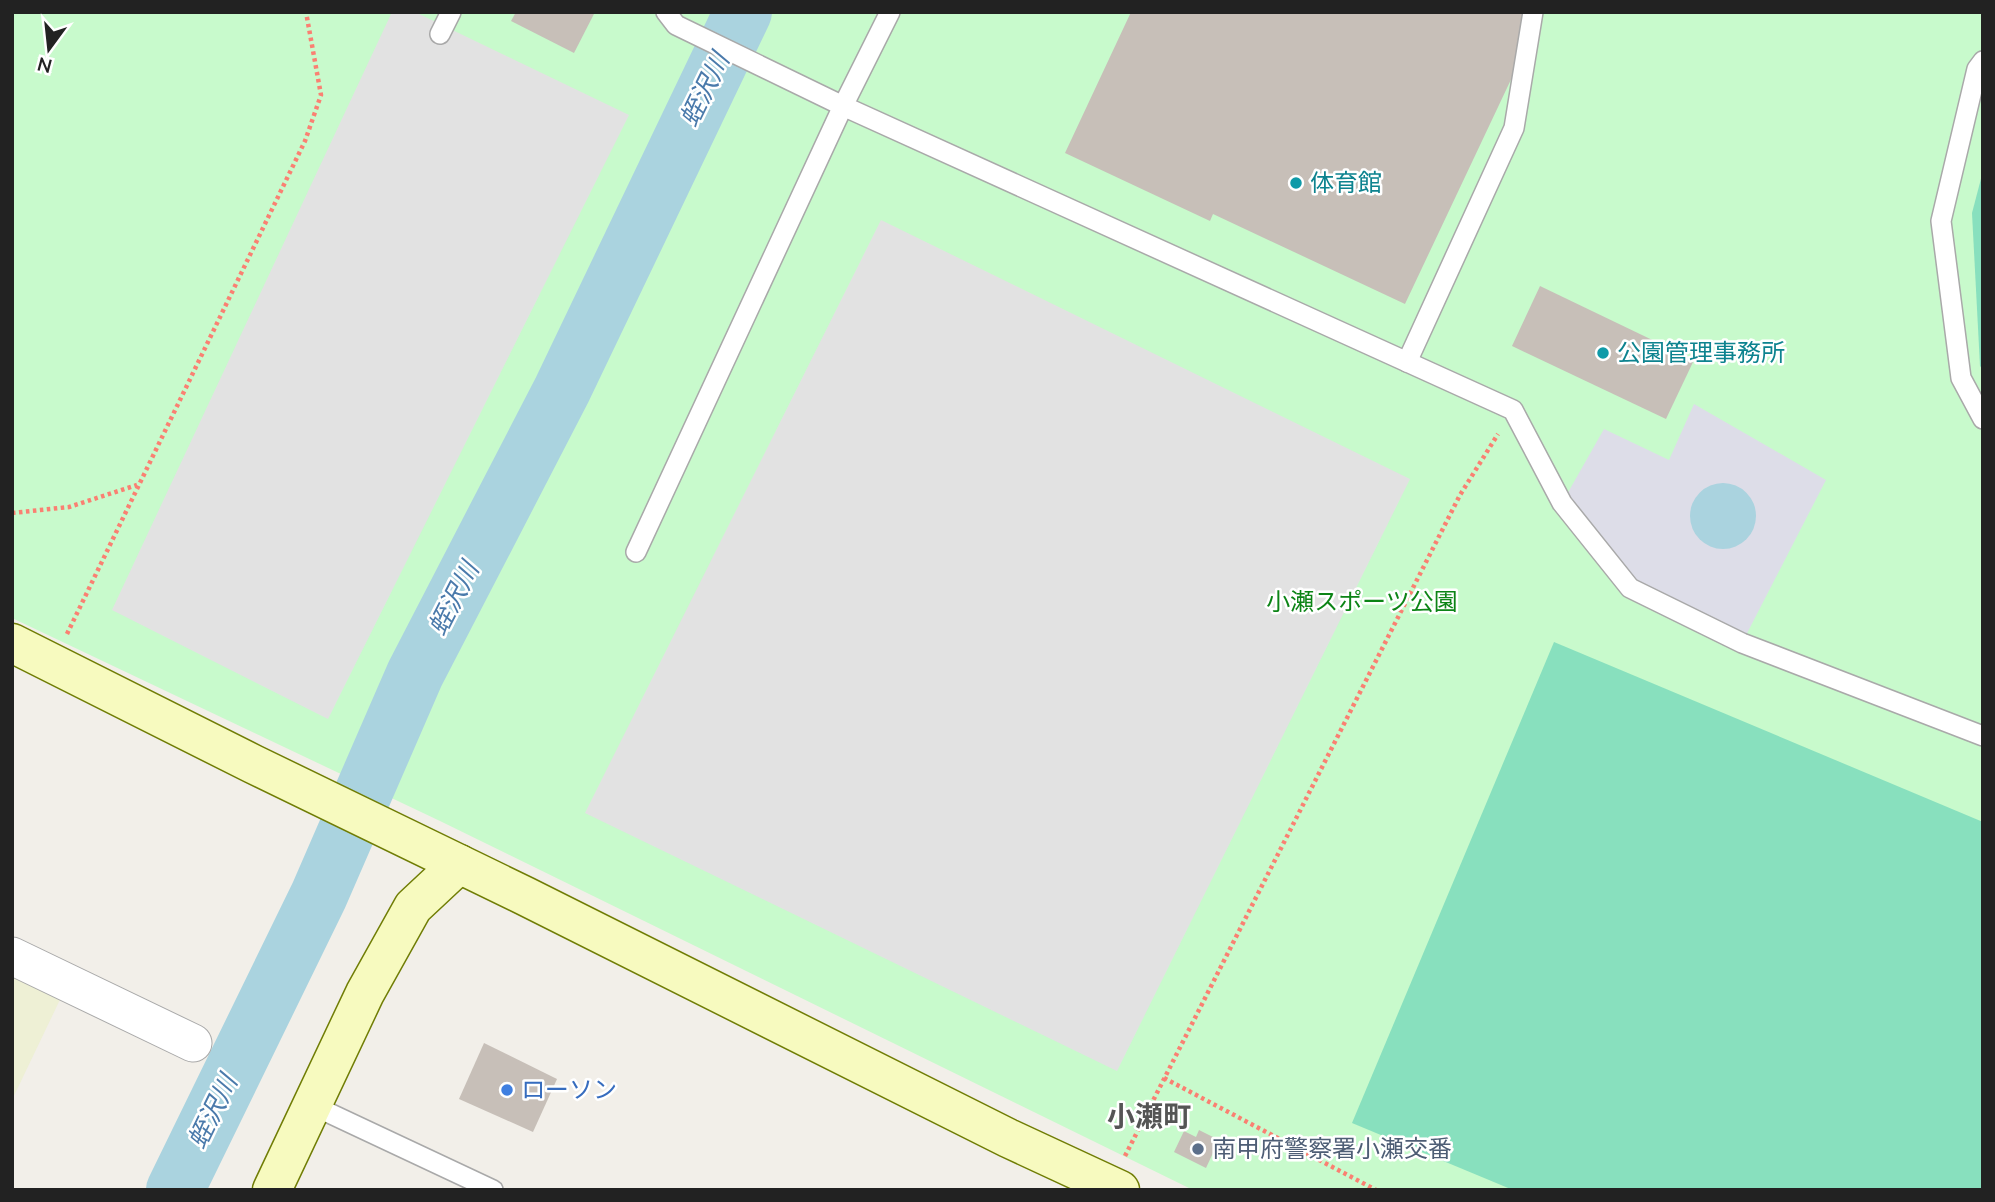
<svg xmlns="http://www.w3.org/2000/svg" width="1995" height="1202" viewBox="0 0 1995 1202" font-family="'Nunito Sans','Noto Sans JP',sans-serif">
<style>
.farmland{fill:#eef0d5}
.park{fill:#c8facc}
.pitch{fill:#88e0be}
.parking{fill:#e2e2e2}
.plaza{fill:#dddde8}
.water{fill:#aad3df}
.lines{fill:none;stroke-linecap:round;stroke-linejoin:round}
.river{stroke:#aad3df;stroke-width:58}
.building{fill:#c7bfb8}
.lane-casing{stroke:#a9a9a9;stroke-width:22}
.street-casing{stroke:#a9a9a9;stroke-width:39}
.secondary-casing{stroke:#707d05;stroke-width:41}
.path{stroke:#fa8072;stroke-width:4.5;stroke-dasharray:3.5 3.5;stroke-linecap:butt}
.lane{stroke:#fff;stroke-width:19}
.street{stroke:#fff;stroke-width:37}
.secondary{stroke:#f7fabf;stroke-width:38}
.culture-dot{fill:#0f9aa8;stroke:#fff;stroke-width:2.5}
.shop-dot{fill:#3f7fe0;stroke:#fff;stroke-width:2.5}
.service-dot{fill:#5c6f8a;stroke:#fff;stroke-width:2.5}
.labels{text-anchor:middle;dominant-baseline:central;stroke-width:5;stroke-linejoin:round;paint-order:stroke}
.culture-label{font-size:24px;fill:#0d838f;stroke:#fff;text-anchor:start}
.park-label{font-size:24px;fill:#0c8416;stroke:#fff}
.shop-label{font-size:24px;fill:#366cbe;stroke:#fff;text-anchor:start}
.service-label{font-size:24px;fill:#4e5e75;stroke:#fff;text-anchor:start}
.water-label{font-size:26px;font-style:italic;fill:#4a7aab;stroke:#fff}
.quarter-label{font-size:28px;font-weight:bold;fill:#555;stroke:#fff}
</style>
<rect width="100%" height="100%" fill="#f2efe9"/>
<path class="farmland" d="M12,956L68,983L12,1100Z"/>
<path class="park" d="M12,12H1983V1190H1193L440,821L12,618Z"/>
<g class="pitch">
<path d="M1983,171V370L1980,366L1972,213Z"/>
<path d="M1554,642L1983,822V1190H1513L1352,1123Z"/>
</g>
<g class="parking">
<path d="M392,12H415L629,115L328,719L112,610Z"/>
<path d="M881,220L1410,479L1117,1071L585,813Z"/>
</g>
<path class="plaza" d="M1694,404L1826,480L1742,643L1630,588L1562,503L1604,429L1669,460Z"/>
<circle class="water" cx="1723" cy="516" r="33"/>
<g class="lines">
<path class="river" d="M175,1190L319,895L415,674L562,390L743,12"/>
</g>
<g class="building">
<path d="M516,12H595L574,53L511,21Z"/>
<path d="M1131,12H1527L1540,18L1405,304L1213,214L1210,221L1065,153Z"/>
<path d="M1540,286L1694,360L1666,419L1512,346Z"/>
<path d="M484,1043L557,1079L533,1132L459,1099Z"/>
<path d="M1199,1130L1219,1140L1206,1168L1174,1152L1184,1131L1196,1137Z"/>
</g>
<g class="lines">
<g class="lane-casing">
<g id="lane">
<path d="M666,12L676,25L843,106L1513,410L1562,503L1630,588L1742,643L1983,736"/>
<path d="M440,34L451,12"/>
<path d="M1983,61L1977,69L1941,221L1961,378L1983,419"/>
<path d="M1407,362L1514,128L1533,12"/>
<path d="M636,552L843,106L890,12"/>
<path d="M312,1105L493,1190"/>
</g>
</g>
<g class="street-casing">
<path id="street" d="M12,956L193,1043"/>
</g>
<g class="secondary-casing">
<g id="secondary">
<path d="M12,643L253,764L525,896L1008,1138L1120,1190"/>
<path d="M272,1190L365,993L413,907L459,864"/>
</g>
</g>
<g class="path">
<path d="M12,513L69,507L137,485"/>
<path d="M67,634L305,141L321,95L306,12"/>
<path d="M1164,1078L1376,1190"/>
<path d="M1125,1156L1460,495L1498,434"/>
</g>
<use href="#lane" class="lane"/>
<use href="#street" class="street"/>
<use href="#secondary" class="secondary"/>
</g>
<g class="culture-dot">
<circle cx="1296" cy="183" r="7"/>
<circle cx="1603" cy="353" r="7"/>
</g>
<circle class="shop-dot" cx="507" cy="1090" r="7"/>
<circle class="service-dot" cx="1198" cy="1149" r="7"/>
<g class="labels">
<g class="culture-label">
<text x="1310" y="183">体育館</text>
<text x="1617" y="353">公園管理事務所</text>
</g>
<g class="park-label">
<text x="1362" y="602">小瀬スポーツ公園</text>
</g>
<g class="shop-label">
<text x="521" y="1090">ローソン</text>
</g>
<g class="service-label">
<text x="1212" y="1149">南甲府警察署小瀬交番</text>
</g>
<g class="water-label">
<text transform="translate(705 90) rotate(-64)">蛭沢川</text>
<text transform="translate(454 599) rotate(-63)">蛭沢川</text>
<text transform="translate(213 1112) rotate(-64)">蛭沢川</text>
</g>
<g class="quarter-label">
<text x="1149" y="1117">小瀬町</text>
</g>
</g>
<rect width="1995" height="1202" fill="none" stroke="#222222" stroke-width="28"/>
<g transform="translate(49 49) rotate(195)" stroke="#ffffff" stroke-width="5" paint-order="stroke">
<path d="M0-5L12 26L0 18L-12 26Z" fill="#222222"/>
<text y="-10" font-size="19" font-weight="bold" text-anchor="middle" fill="#222222">N</text>
</g>
</svg>
